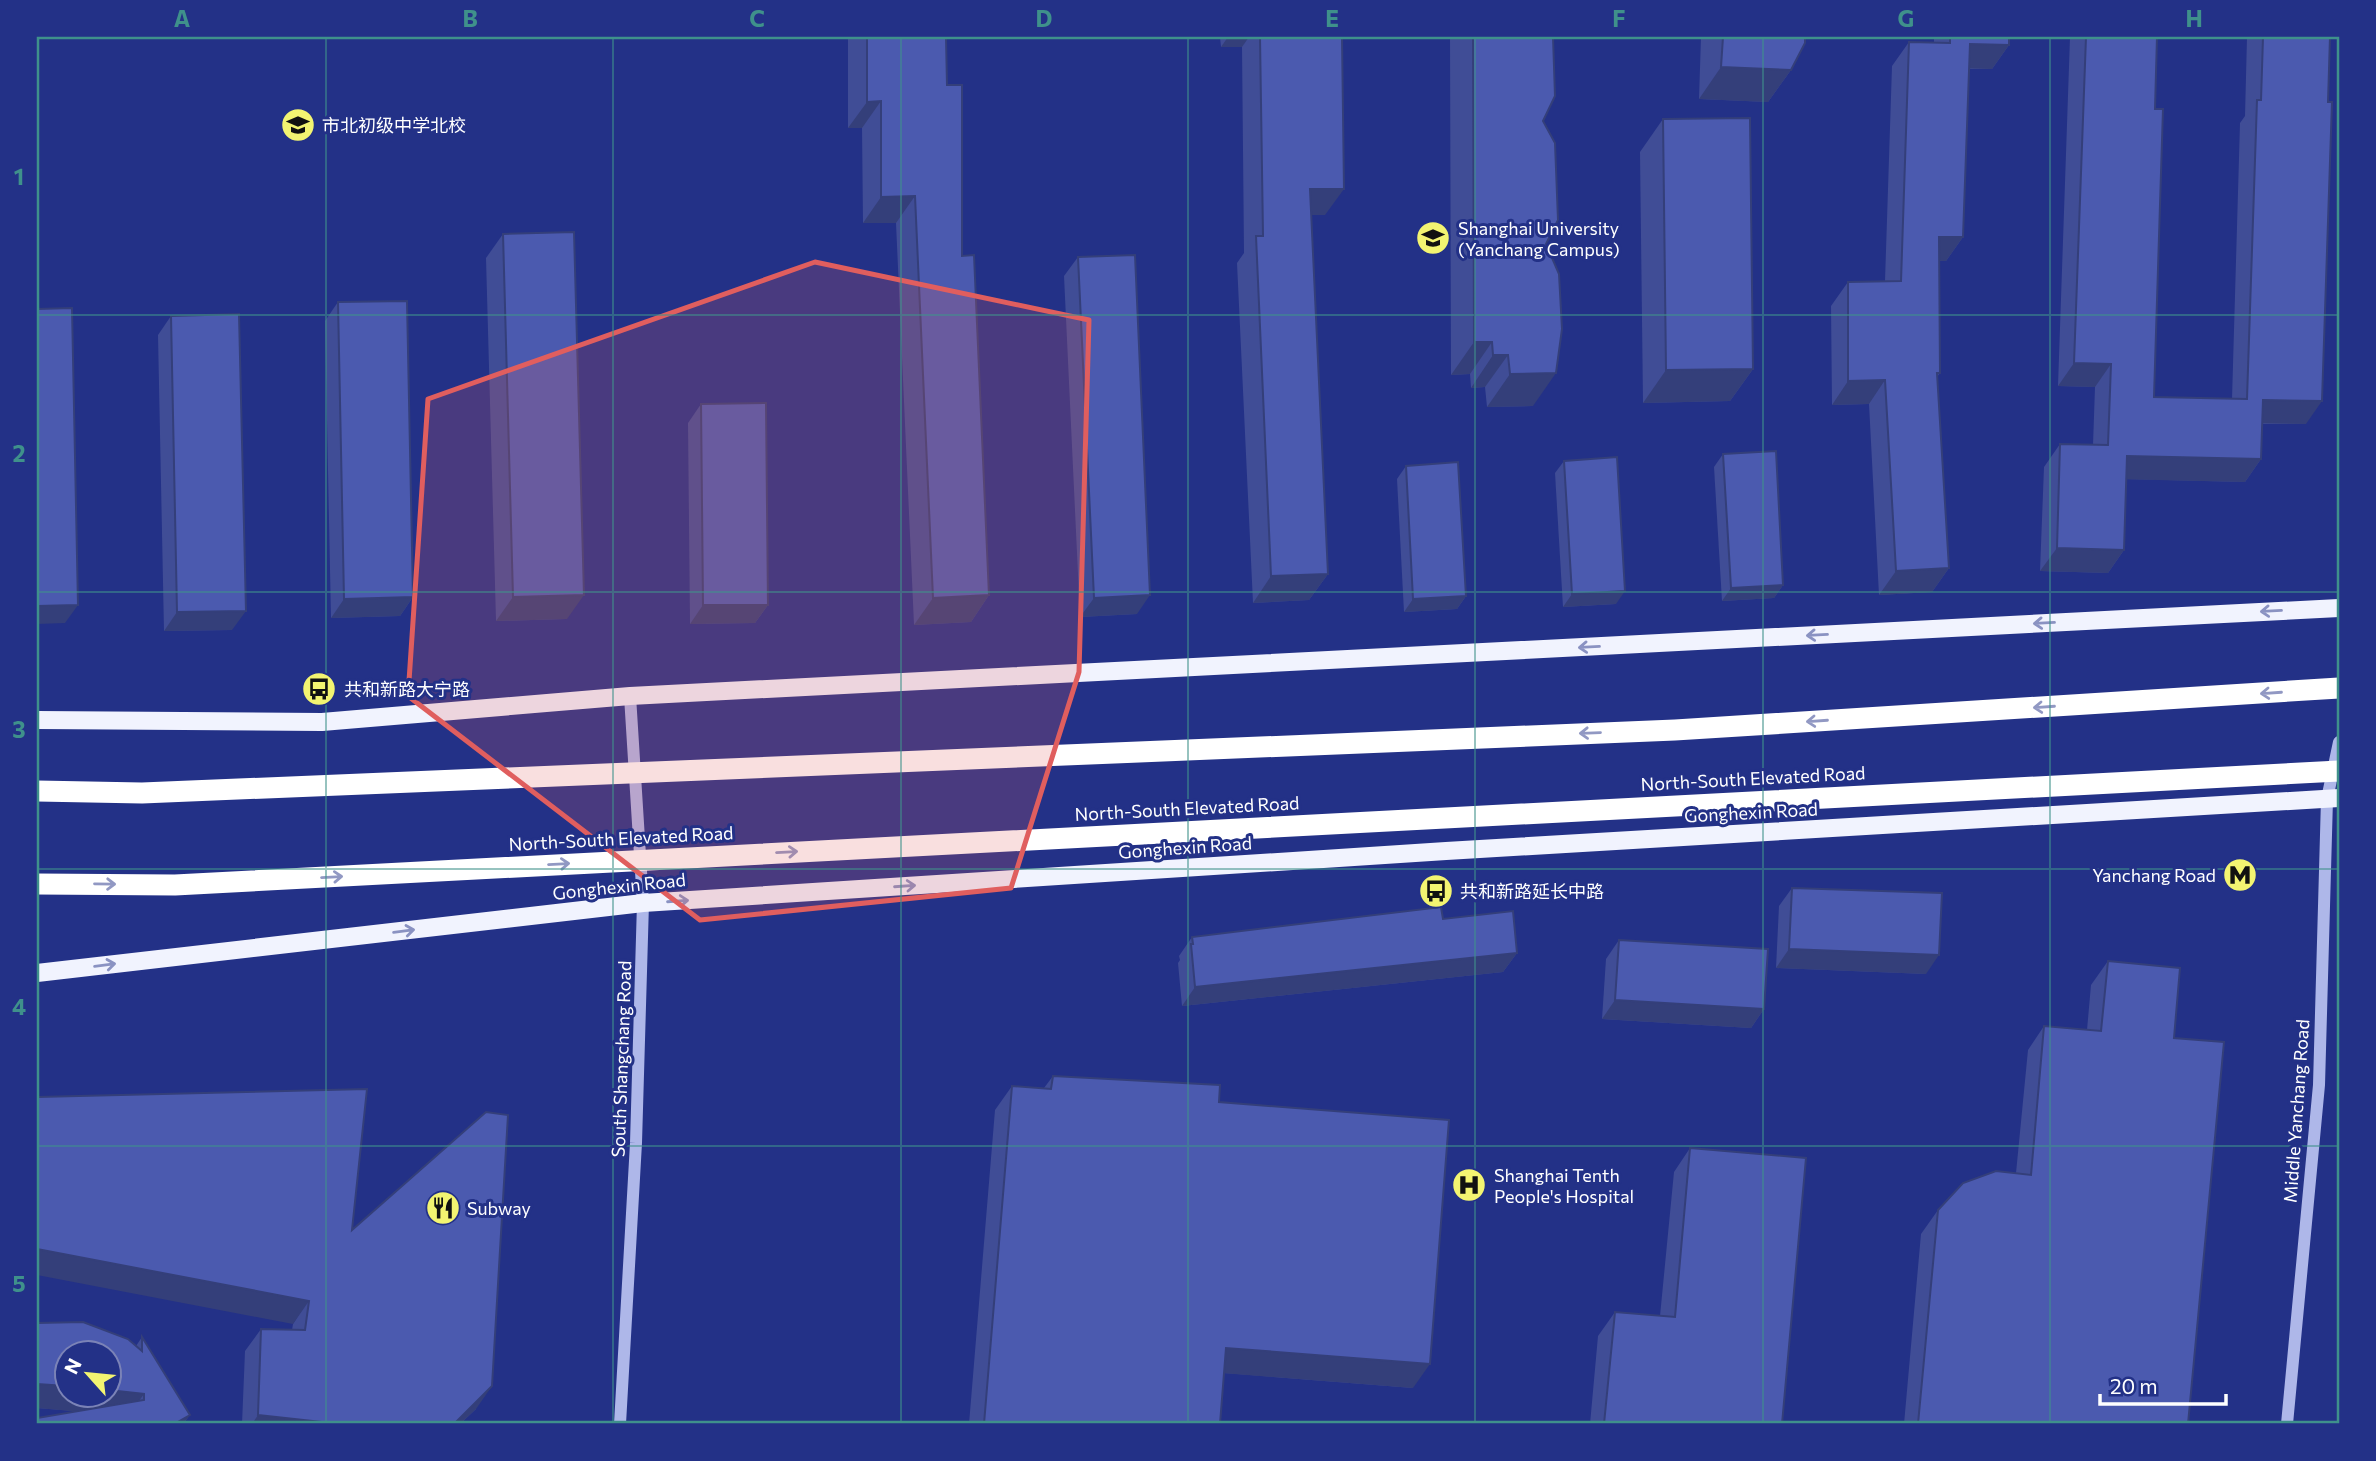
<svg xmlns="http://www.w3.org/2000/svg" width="2376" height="1461" viewBox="0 0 2376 1461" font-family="Commissioner,'Noto Sans SC',sans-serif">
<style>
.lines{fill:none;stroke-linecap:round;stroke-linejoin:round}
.minor{stroke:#aeb7e9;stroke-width:12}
.major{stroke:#f1f3fe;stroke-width:18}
.highway{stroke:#fff;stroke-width:21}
.wall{fill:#404d96}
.shaded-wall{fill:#343f7a}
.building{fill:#4b5aaf;stroke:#343f7a;stroke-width:2}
.oneway{stroke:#8a92c2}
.oneway2{stroke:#9198c3}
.marked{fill:#e05e5e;fill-opacity:0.2;stroke:#e05e5e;stroke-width:5;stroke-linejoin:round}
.grid{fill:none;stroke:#3f918b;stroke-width:2;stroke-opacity:0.55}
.labels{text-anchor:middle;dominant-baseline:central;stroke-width:6;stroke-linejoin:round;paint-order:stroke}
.poi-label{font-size:18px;fill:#fff;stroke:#233187;text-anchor:start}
.street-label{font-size:18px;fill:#fff;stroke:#233187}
.neatline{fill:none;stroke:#3f918b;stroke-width:2.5}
.grid-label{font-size:23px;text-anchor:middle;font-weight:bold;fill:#3f918b}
</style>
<rect width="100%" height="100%" fill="#233187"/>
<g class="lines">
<g class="minor">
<path d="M620,1424L636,1143L643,903L630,696"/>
<path d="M2287,1424L2319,1085L2327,799L2339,742"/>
</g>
<g class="major">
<path d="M37,720L322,722L630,696L2339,608"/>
<path d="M37,973L643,903L1446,851L2339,798"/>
</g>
<g class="highway">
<path d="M37,791L142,793L1675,730L2339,688"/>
<path d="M37,884L175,885L2339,771"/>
</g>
</g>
<g class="wall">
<path d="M848,37H946L947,85L989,595L971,622L914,625L896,223H863L862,128H848Z"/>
<path d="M1220,37H1342L1325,215H1311L1328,574L1309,600L1253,603L1237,263L1244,253L1242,47H1221Z"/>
<path d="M1450,37H1553L1543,121L1546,244L1533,406L1487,407L1485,387L1471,388L1470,374L1451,375Z"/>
<path d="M1701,37H1805L1791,70L1768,102L1699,99Z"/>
<path d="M1934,37H2009V45L1992,69H1969L1963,237L1946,261H1939L1940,373L1937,377L1949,568L1932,592L1879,595L1869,404L1832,405L1831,306L1848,282L1885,281L1892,66L1909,42L1934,43Z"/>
<path d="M2070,37H2157L2155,109L2154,397L2232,399L2240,123L2245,116L2247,37H2330L2306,424H2262L2261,459L2245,482L2126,479L2124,550L2108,573L2040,571L2044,467L2060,444L2093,445L2095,387L2058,386Z"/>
<path d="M1663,119L1753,369L1730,401L1643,403L1640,152Z"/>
<path d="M503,234L567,619L496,621L486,258Z"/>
<path d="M1078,257L1137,614L1080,617L1064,276Z"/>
<path d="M338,302L413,597L400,616L331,618L325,321Z"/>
<path d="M171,316L232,630L164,631L158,335Z"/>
<path d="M701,404L768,605L755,623L690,624L688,423Z"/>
<path d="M1723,454L1783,585L1774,598L1722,601L1714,467Z"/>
<path d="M1564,461L1616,604L1563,607L1555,473Z"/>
<path d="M1406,466L1466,596L1457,609L1404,612L1397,479Z"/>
<path d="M1792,888L1926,974L1776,968L1779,906Z"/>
<path d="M1443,919L1517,953L1503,972L1182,1006L1178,963L1180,960L1179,956L1192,937Z"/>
<path d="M1619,940L1764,1009L1751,1028L1602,1019L1606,959Z"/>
<path d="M2108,961L2174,1038L2188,1424H1904L1921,1234L1938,1210L2016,1173L2028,1050L2044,1026L2087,1030L2091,985Z"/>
<path d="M1053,1076L1219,1102L1413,1388L1224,1373L1220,1424H969L995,1110L1012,1086L1044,1088Z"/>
<path d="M1690,1148L1782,1424H1590L1598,1336L1615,1312L1660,1316L1674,1172Z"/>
<path d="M352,1230L476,1409L460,1424H242L245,1351L261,1329L292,1330L293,1324Z"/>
<path d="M37,1323L136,1346L142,1337L190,1415L183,1424H37L74,1411L37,1408Z"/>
</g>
<g class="shaded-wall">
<path d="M1228,37H1249L1242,47H1221Z"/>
<path d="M1970,44L2009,45L1992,69L1953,68Z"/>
<path d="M1721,67L1791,70L1768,102L1699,99Z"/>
<path d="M881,101L862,128H848L867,102Z"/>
<path d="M1310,189H1344L1325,215H1292Z"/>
<path d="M915,196L896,223H863L881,197Z"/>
<path d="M1939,237H1963L1946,261H1922Z"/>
<path d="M1474,342H1492L1470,374L1451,375Z"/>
<path d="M1493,355H1508L1485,387L1471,388Z"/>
<path d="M2074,363L2111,364L2095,387L2058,386Z"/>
<path d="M1753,369L1730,401L1643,403L1666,370Z"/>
<path d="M1556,373L1533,406L1487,407L1510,374Z"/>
<path d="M1885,380L1869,404L1832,405L1848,381Z"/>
<path d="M2263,400L2322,401L2306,424L2247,423Z"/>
<path d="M2127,456L2261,459L2245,482L2111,479Z"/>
<path d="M2057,548L2124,550L2108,573L2040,571Z"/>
<path d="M1949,568L1932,592L1879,595L1896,571Z"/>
<path d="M1328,574L1309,600L1253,603L1271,576Z"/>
<path d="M1783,585L1774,598L1722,601L1731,588Z"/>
<path d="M1625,591L1616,604L1563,607L1572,594Z"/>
<path d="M584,595L567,619L496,621L513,597Z"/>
<path d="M989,595L971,622L914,625L933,598Z"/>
<path d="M1150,595L1137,614L1080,617L1094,598Z"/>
<path d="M1466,596L1457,609L1404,612L1413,599Z"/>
<path d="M413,597L400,616L331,618L344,599Z"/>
<path d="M78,605L65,623L37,624V606Z"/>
<path d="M703,605H768L755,623L690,624Z"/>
<path d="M246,611L232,630L164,631L177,612Z"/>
<path d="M1789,949L1939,955L1926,974L1776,968Z"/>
<path d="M1517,953L1503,972L1182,1006L1195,987Z"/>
<path d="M1615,1000L1764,1009L1751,1028L1602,1019Z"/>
<path d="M37,1249L309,1301L293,1324L37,1275Z"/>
<path d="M1226,1348L1430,1364L1413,1388L1209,1372Z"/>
<path d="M37,1384L66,1386V1395H108V1390L144,1394L128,1416L37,1408Z"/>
<path d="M492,1386L476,1409L460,1424H454Z"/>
<path d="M190,1415L183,1424H174Z"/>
<path d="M258,1415L340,1424H252Z"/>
</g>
<g class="building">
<path d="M867,37H946L947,85H962V256L974,255L989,595L933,598L915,196L881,197V101L867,102Z"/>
<path d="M1260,37H1342L1344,189H1310L1328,574L1271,576L1256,236H1263Z"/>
<path d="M1473,37H1553L1555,96L1543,121L1555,143L1558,220L1546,244L1559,274L1562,329L1556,373L1510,374L1508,355H1493L1492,342H1474Z"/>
<path d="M1723,37H1805V43L1791,70L1721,67Z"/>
<path d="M1950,37H2009V45L1970,44L1963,237H1939L1940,373H1937L1949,568L1896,571L1885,380L1848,381V282L1901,281L1909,42L1950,43Z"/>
<path d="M2086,37H2157L2155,109H2163L2154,397L2247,399L2257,100H2261L2263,37H2330L2328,102H2332L2322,401L2263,400L2261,459L2127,456L2124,550L2057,548L2060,444L2108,445L2111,364L2074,363Z"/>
<path d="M1750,118L1753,369L1666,370L1663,119Z"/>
<path d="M574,232L584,595L513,597L503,234Z"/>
<path d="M1135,255L1150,595L1094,598L1078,257Z"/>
<path d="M407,301L413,597L344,599L338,302Z"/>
<path d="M72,308L78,605L37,606V309Z"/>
<path d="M239,314L246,611L177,612L171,316Z"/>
<path d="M766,403L768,605H703L701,404Z"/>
<path d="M1776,451L1783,585L1731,588L1723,454Z"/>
<path d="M1617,457L1625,591L1572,594L1564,461Z"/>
<path d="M1458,462L1466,596L1413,599L1406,466Z"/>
<path d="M1792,888L1942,893L1939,955L1789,949Z"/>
<path d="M1441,907L1443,919L1513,911L1517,953L1195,987L1191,944H1193L1192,937Z"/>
<path d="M1619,940L1768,949L1764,1009L1615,1000Z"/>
<path d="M2108,961L2180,968L2174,1038L2224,1042L2188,1424H1918L1938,1210L1963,1183L1996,1171L2031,1175L2044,1026L2101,1031Z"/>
<path d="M1053,1076L1220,1085L1219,1102L1449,1120L1430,1364L1226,1348L1220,1424H984L1012,1086L1051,1089Z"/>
<path d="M367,1089L352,1230L486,1112L508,1115L492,1386L454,1424H340L258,1415L261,1329L305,1330L309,1301L37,1249V1097Z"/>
<path d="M1690,1148L1806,1158L1782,1424H1604L1615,1312L1675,1317Z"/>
<path d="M83,1322L128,1339L142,1351V1337L190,1415L174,1424H37V1418L144,1400V1394L108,1390V1353H66V1386L37,1384V1323Z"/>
</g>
<defs><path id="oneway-shaft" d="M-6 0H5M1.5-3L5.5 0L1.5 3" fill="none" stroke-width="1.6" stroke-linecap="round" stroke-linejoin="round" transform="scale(1.75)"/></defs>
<g class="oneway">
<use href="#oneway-shaft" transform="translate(2271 611) rotate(177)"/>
<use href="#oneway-shaft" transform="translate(2044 623) rotate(177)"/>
<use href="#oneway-shaft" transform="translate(1817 635) rotate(177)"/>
<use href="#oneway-shaft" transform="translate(1589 647) rotate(177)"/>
<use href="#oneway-shaft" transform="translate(905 886) rotate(-4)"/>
<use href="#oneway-shaft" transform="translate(678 901) rotate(-4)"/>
<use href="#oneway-shaft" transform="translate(404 931) rotate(-7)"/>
<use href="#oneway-shaft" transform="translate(105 965) rotate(-7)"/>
</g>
<g class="oneway2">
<use href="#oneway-shaft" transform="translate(2271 693) rotate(176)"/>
<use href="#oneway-shaft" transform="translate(2044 707) rotate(176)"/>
<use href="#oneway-shaft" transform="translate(1817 721) rotate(176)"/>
<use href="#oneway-shaft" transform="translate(1590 733) rotate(178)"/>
<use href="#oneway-shaft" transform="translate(787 852) rotate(-3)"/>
<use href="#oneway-shaft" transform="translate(559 864) rotate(-3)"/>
<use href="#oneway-shaft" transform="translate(332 877) rotate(-3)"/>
<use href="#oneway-shaft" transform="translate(105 884) rotate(1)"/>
</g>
<path class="marked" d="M815,262L1089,320L1079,672L1011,888L700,920L408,696L428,399Z"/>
<path class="grid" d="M326,37V1424M613,37V1424M901,37V1424M1188,37V1424M1475,37V1424M1763,37V1424M2050,37V1424M37,315H2339M37,592H2339M37,869H2339M37,1146H2339"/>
<defs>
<g id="school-disc" transform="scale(1.75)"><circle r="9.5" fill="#f3f471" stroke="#233187"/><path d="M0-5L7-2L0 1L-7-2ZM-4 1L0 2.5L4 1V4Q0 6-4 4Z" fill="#111"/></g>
<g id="university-disc" transform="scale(1.75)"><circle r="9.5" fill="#f3f471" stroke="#233187"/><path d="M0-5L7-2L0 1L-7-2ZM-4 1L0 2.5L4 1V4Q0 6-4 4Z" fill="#111"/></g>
<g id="bus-disc" transform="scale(1.75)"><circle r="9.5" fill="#f3f471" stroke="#233187"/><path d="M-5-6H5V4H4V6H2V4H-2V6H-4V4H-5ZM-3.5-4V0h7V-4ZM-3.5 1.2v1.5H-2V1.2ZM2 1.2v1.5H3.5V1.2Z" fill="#111"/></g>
<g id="metro-disc" transform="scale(1.75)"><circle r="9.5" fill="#f3f471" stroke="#233187"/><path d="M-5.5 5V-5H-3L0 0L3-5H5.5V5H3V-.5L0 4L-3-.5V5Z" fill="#111"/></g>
<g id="hospital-disc" transform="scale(1.75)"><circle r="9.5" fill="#f3f471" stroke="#233187"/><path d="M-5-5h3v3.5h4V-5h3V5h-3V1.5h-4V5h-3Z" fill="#111"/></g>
<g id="restaurant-disc" transform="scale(1.75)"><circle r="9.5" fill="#f3f471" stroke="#233187"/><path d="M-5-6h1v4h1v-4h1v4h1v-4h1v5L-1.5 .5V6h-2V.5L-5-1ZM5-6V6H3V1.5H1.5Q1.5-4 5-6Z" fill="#111"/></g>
</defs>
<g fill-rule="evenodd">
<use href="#school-disc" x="298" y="125"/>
<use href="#university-disc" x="1433" y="238"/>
<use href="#bus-disc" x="319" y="689"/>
<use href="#metro-disc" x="2240" y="875"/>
<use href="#bus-disc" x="1436" y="891"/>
<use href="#hospital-disc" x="1469" y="1185"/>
<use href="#restaurant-disc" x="443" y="1208"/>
</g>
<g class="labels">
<g class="poi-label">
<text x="322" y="125">市北初级中学北校</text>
<text x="1458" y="228">Shanghai University<tspan x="1458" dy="21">(Yanchang Campus)</tspan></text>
<text x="344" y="689">共和新路大宁路</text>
<text x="2216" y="875" text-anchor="end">Yanchang Road</text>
<text x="1460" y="891">共和新路延长中路</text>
<text x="1494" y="1175">Shanghai Tenth<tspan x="1494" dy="21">People's Hospital</tspan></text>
<text x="467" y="1208">Subway</text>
</g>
<g class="street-label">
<text transform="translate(1753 778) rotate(-3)">North-South Elevated Road</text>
<text transform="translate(1187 808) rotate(-3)">North-South Elevated Road</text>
<text transform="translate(1751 812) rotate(-3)">Gonghexin Road</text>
<text transform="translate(621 838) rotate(-3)">North-South Elevated Road</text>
<text transform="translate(1185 847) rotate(-4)">Gonghexin Road</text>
<text transform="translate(619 886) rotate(-6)">Gonghexin Road</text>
<text transform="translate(621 1059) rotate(-88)">South Shangchang Road</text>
<text transform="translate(2296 1111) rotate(-86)">Middle Yanchang Road</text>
</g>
</g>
<rect width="2376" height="1461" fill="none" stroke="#233187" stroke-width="77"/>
<g transform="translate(88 1374) rotate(297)"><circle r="33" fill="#233187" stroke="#7b83b7" stroke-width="2"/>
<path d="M0-5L12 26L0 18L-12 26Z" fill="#f3f471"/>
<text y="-10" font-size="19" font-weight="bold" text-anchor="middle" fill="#ffffff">N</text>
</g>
<path d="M2100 1394v10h126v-10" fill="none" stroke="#ffffff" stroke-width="3.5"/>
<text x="2110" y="1394" font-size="21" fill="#ffffff" stroke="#233187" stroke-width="5" paint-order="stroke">20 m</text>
<rect x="38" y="38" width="2300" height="1384" class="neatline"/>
<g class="grid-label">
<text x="182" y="27">A</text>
<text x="470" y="27">B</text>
<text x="757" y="27">C</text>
<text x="1044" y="27">D</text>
<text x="1332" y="27">E</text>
<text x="1619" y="27">F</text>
<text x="1906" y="27">G</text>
<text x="2194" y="27">H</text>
<text x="19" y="185">1</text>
<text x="19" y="462">2</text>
<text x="19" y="738">3</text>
<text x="19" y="1015">4</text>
<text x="19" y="1292">5</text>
</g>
</svg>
